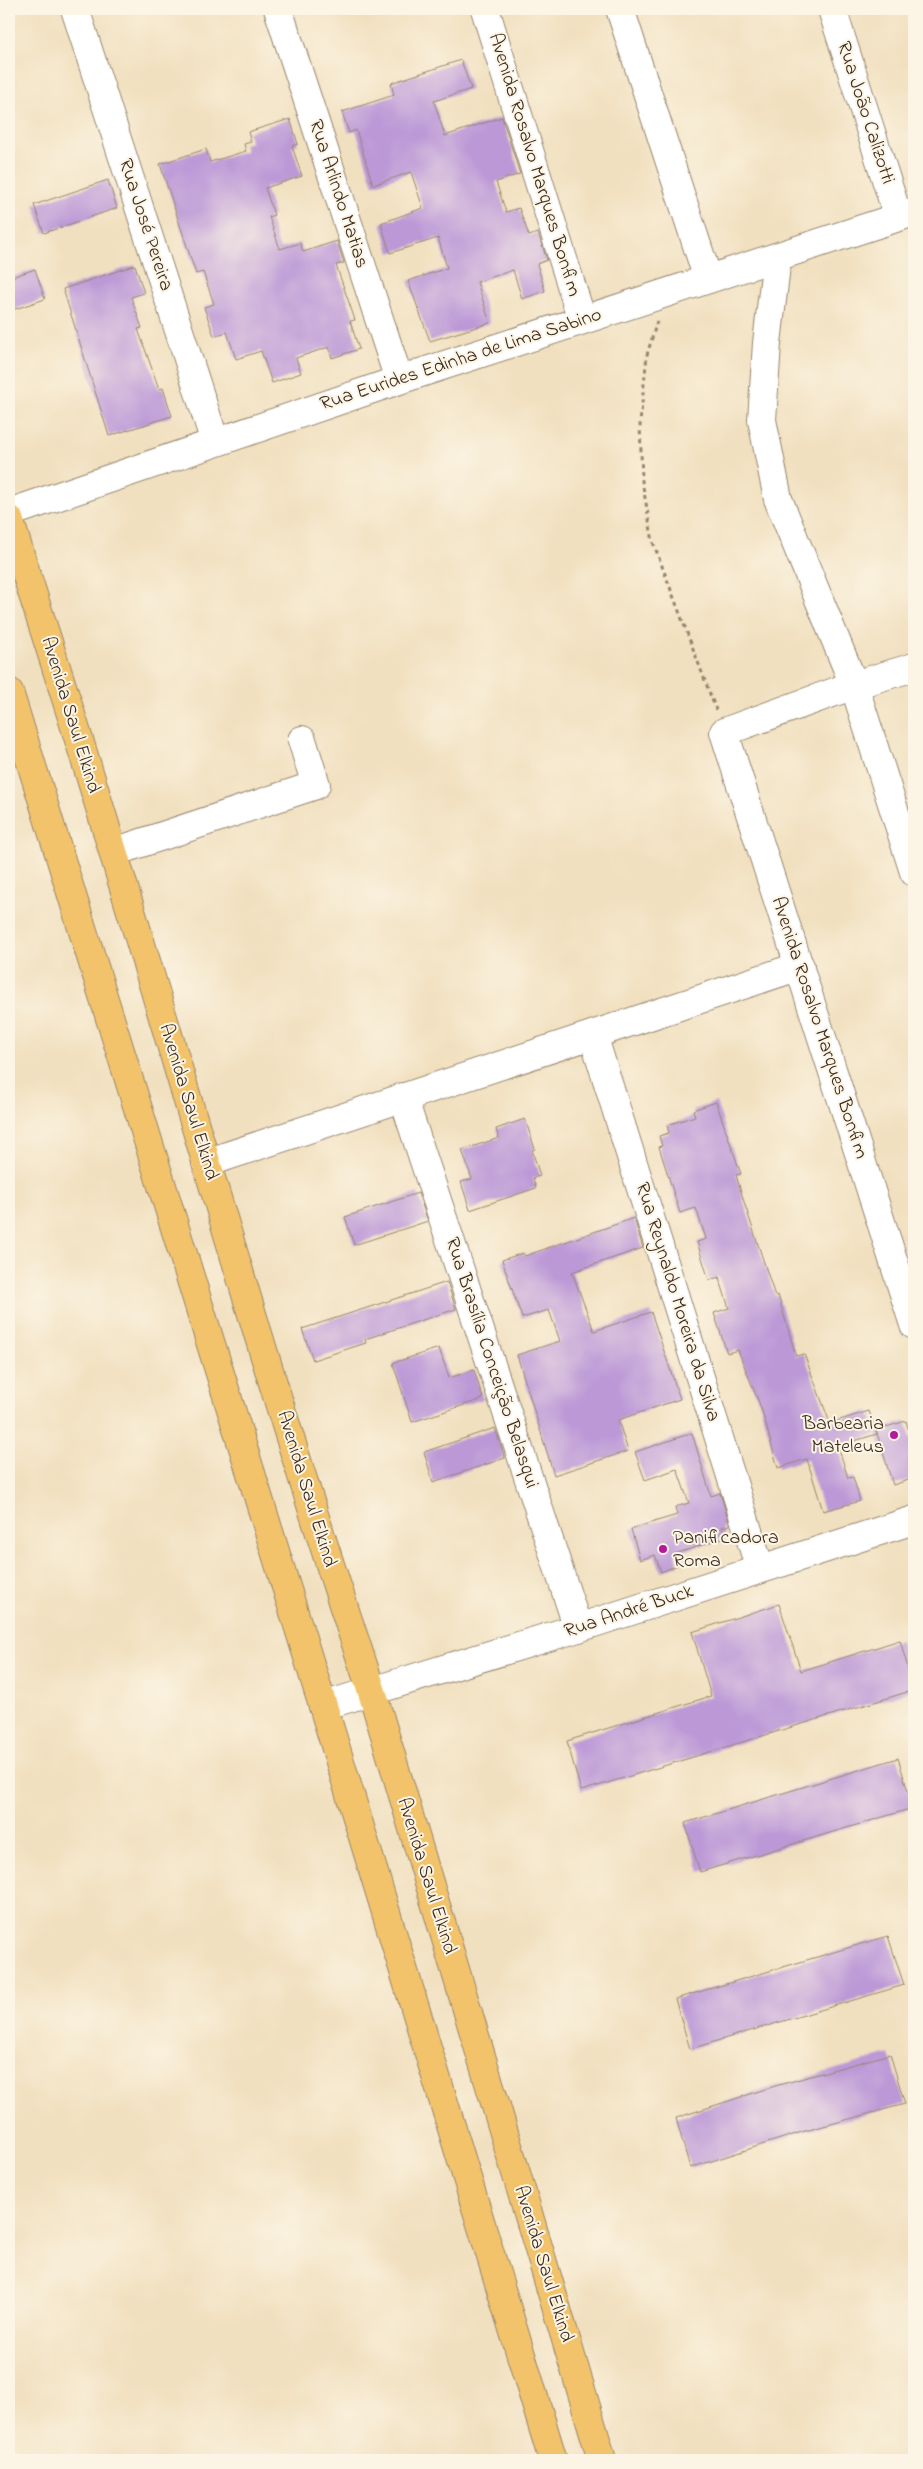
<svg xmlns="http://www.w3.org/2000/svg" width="923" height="2469" viewBox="0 0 923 2469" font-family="'Indie Flower',sans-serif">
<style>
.building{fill:#bc98d7}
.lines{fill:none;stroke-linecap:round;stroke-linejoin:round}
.minor-casing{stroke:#96856e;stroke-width:30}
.major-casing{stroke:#96856e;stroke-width:30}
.path{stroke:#96856e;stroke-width:3;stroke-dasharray:4 4;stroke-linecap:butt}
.minor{stroke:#fff;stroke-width:28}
.major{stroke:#f2c36a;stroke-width:28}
.poi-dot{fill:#b5179e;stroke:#fcf5e5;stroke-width:2}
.labels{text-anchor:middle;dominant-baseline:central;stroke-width:4;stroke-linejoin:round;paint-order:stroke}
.street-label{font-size:20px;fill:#3b2a1e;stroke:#fcf5e5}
.poi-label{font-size:20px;fill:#3b2a1e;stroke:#fcf5e5;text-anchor:end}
</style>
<rect width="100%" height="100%" fill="#fcf5e5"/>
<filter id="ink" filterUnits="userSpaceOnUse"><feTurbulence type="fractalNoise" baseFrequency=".02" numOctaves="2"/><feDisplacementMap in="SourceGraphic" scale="10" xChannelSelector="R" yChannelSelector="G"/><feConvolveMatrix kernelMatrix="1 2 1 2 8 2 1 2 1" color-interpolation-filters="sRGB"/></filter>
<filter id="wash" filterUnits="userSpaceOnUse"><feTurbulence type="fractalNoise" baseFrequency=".0096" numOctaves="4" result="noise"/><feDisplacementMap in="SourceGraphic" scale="20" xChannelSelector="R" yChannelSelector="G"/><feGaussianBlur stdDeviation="1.12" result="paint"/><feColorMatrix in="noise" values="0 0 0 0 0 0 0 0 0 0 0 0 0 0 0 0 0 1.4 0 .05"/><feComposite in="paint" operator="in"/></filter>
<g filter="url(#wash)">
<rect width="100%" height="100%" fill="#f1e0bf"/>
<g id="blocks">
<g class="building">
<path d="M461,60L471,89L434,101L445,136L502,117L520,174L496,182L506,212L519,208L529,236L538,233L547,260L537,264L545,291L522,299L513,270L477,282L490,323L430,341L408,281L447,268L438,238L390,253L381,223L423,208L411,172L373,185L356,130L349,133L342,112L394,95L391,83Z"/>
<path d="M290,119L298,144L292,146L302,176L265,188L274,215L269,217L280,249L300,243L303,252L337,241L344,263L336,265L355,320L350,321L359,349L332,358L329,347L296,358L301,373L272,383L261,351L236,359L227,332L214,336L204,307L214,304L203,272L196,274L160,164L206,149L210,162L246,151L244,144L251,142L248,132Z"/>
<path d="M108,180L117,208L44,233L34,205Z"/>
<path d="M135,265L144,293L131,297L142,328L138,329L159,389L163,388L172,416L109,436L63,289Z"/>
<path d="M35,269L45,299L9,311V278Z"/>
<path d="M716,1102L741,1174L736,1175L745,1205L775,1296L778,1295L796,1356L804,1354L830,1423L869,1411L877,1434L838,1446L848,1478L853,1477L860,1501L823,1511L807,1459L778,1468L761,1408L738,1350L727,1353L714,1313L729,1308L719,1277L709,1280L697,1242L706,1239L696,1208L680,1213L659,1147L662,1146L659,1136L669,1133L667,1125L695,1116L693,1110Z"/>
<path d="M525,1119L535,1149L532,1150L540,1176L533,1178L536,1188L470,1210L461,1182L472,1179L462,1150L499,1138L496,1129Z"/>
<path d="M418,1193L428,1221L354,1245L345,1217Z"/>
<path d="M634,1218L643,1248L572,1272L594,1331L651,1312L680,1399L618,1420L628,1451L554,1475L517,1355L560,1341L549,1310L522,1318L502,1260L523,1253L525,1256Z"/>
<path d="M447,1282L456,1309L365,1339L366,1343L313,1360L302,1329Z"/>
<path d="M439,1348L449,1378L474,1370L483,1399L412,1422L393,1363Z"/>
<path d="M906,1421L914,1449V1478L893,1485L876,1430Z"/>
<path d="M495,1428L505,1458L433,1482L424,1452Z"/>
<path d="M692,1433L711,1496L720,1493L730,1525L722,1527L726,1537L675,1554L678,1565L661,1572L655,1555L640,1560L631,1529L677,1515L675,1507L689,1503L677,1469L645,1480L635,1452Z"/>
<path d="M779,1604L801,1671L900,1640L914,1690L581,1791L567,1741L711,1696L692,1632Z"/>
<path d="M898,1758L913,1808L700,1872L685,1823Z"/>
<path d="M888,1936L904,1985L690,2049L675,1999Z"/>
<path d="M890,2054L905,2104L805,2131L690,2168L676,2118L775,2086Z"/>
</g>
</g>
</g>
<g filter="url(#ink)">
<use href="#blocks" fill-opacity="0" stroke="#96856e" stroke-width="1"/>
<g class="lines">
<g class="minor-casing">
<g id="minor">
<path d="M75,9L215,442"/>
<path d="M278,9L399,380"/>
<path d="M485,9L582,320"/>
<path d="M620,9L708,279"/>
<path d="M832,9L898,217"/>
<path d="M777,257L767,343L762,420L778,499L854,685L914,872"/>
<path d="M9,513L399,380L914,212"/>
<path d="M914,667L854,685L724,732L914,1325"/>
<path d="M114,852L316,785L302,740"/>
<path d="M593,1035L760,1569"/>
<path d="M403,1097L578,1628"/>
<path d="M206,1163L800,966"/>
<path d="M323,1706L578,1628L914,1520"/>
</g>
</g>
<g class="major-casing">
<g id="major">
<path d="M9,519C44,631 81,742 114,855C199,1134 279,1416 372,1692L602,2460"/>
<path d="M9,692L323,1706L553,2460"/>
</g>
</g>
<path class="path" d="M657,321L647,355L640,423L642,481L653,542L716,710"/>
<use href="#minor" class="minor"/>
<use href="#major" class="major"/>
</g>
</g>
<g class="poi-dot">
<circle cx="894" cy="1435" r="5"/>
<circle cx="663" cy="1549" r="5"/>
</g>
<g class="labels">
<g class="street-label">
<text transform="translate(865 113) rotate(72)">Rua João Calizotti</text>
<text transform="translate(534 165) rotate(73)">Avenida Rosalvo Marques Bonfim</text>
<text transform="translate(338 194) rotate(72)">Rua Arlindo Matias</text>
<text transform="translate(145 225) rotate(72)">Rua José Pereira</text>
<text transform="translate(461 360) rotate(-18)">Rua Eurides Edinha de Lima Sabino</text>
<text transform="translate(70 715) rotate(73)">Avenida Saul Elkind</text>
<text transform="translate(819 1028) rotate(72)">Avenida Rosalvo Marques Bonfim</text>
<text transform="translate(188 1102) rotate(73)">Avenida Saul Elkind</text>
<text transform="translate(677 1302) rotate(73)">Rua Reynaldo Moreira da Silva</text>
<text transform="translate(491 1363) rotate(72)">Rua Brasília Conceição Belasqui</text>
<text transform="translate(306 1489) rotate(73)">Avenida Saul Elkind</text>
<text transform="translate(629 1612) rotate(-18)">Rua André Buck</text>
<text transform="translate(426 1876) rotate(73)">Avenida Saul Elkind</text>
<text transform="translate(543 2264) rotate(73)">Avenida Saul Elkind</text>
</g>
<g class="poi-label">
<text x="884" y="1424">Barbearia<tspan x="884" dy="23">Mateleus</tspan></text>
<text x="673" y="1538" text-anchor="start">Panificadora<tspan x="673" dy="23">Roma</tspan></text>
</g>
</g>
<rect width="923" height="2469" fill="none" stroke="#fcf5e5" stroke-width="30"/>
</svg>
